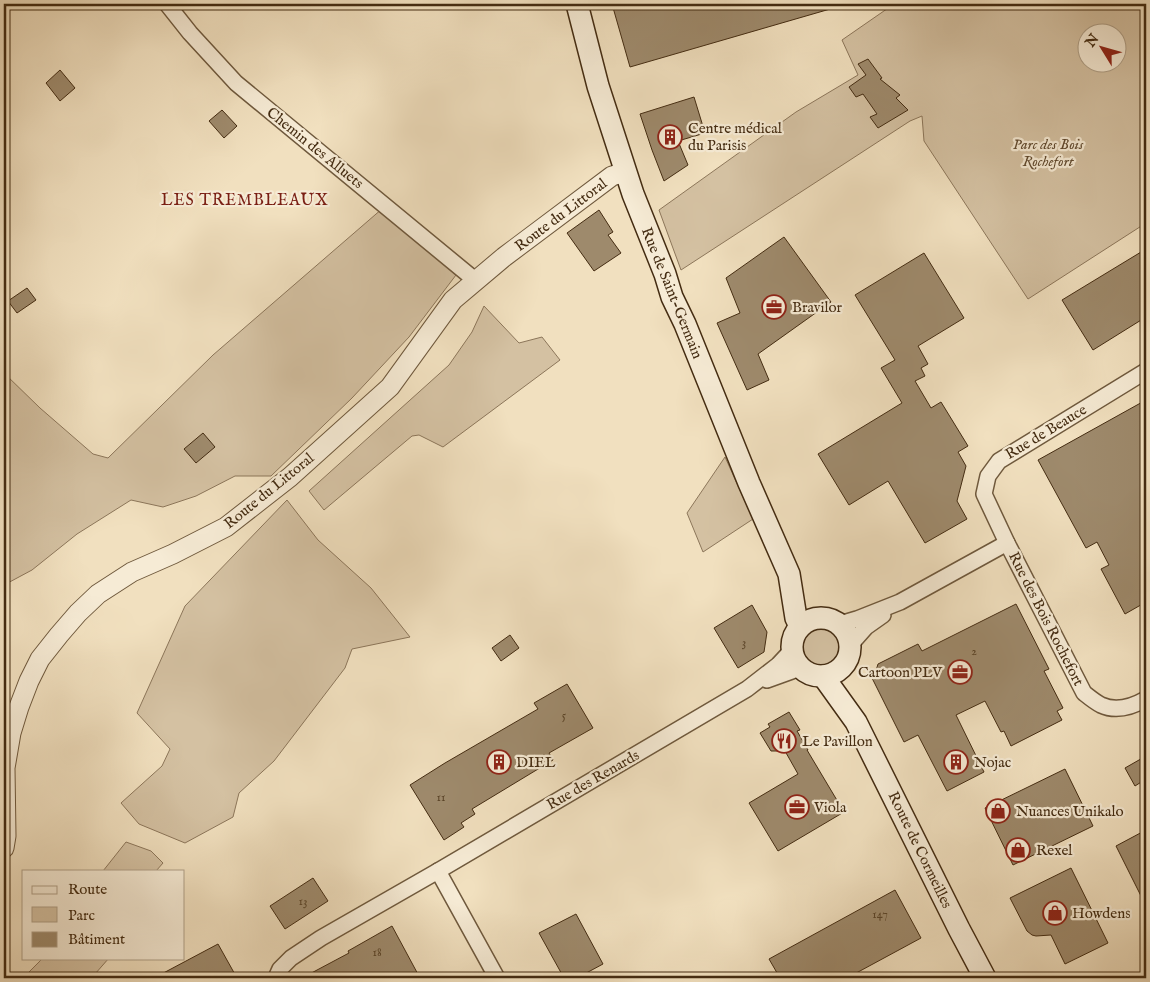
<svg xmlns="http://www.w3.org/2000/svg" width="1150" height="982" viewBox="0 0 1150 982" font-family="'IM FELL English',serif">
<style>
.green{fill:#d4c1a2;stroke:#8c765a;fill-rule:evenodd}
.building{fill:#9e8a6c;stroke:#442c12}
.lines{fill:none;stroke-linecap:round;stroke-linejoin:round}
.minor-casing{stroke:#6f593d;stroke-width:18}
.tertiary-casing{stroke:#6f593d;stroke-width:21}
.secondary-casing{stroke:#442c12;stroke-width:24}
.minor{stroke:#f6ebd5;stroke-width:15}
.tertiary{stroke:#f6ebd5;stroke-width:19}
.secondary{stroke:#f6ebd5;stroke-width:21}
.labels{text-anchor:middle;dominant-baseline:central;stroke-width:4.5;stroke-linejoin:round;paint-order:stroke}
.number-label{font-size:12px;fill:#5a4428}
.poi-label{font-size:15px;fill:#442c12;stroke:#f6ebd5;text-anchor:start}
.park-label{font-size:15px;font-style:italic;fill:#614a2f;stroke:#f6ebd5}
.street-label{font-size:15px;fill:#442c12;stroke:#f6ebd5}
.neighbourhood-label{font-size:16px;letter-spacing:1px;fill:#7a1f14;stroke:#f6ebd5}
</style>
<rect width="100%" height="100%" fill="#f1e0bf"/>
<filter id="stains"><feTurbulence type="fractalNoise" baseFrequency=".004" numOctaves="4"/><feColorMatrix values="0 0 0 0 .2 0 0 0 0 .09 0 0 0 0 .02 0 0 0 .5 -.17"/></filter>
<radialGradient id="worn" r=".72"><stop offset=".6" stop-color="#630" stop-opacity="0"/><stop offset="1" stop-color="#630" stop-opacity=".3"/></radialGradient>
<g class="green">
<path d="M894,4H1146V223L1028,299L924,141L922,116L910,121L681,270L659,210L796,112L858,75L842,40ZM1088,32H1118V62H1088Z"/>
<path d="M383,208L456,275L409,337L352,398L271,476H235L196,496L163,507L131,500L77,534L32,570L4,585V373L40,408L93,454L108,458L213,355Z"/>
<path d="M484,306L519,343L542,337L560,360L443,447L419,435L412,436L324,510L309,491L449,365L472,332Z"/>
<path d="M725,457L753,519L703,552L687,513Z"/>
<path d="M287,500L318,540L371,588L410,637L352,649L345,668L274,761L239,793L233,817L185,843L139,824L121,803L162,766L170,749L137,713L185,606Z"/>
<circle cx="821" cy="646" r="21"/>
<path d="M126,842L151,851L163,863L156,871H103Z"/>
<path d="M43,958H109L95,974L96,978H23Z"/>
</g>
<g class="building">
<path d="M612,4H836L837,7L630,67Z"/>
<path d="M868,59L882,78L880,79L900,95L896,98L908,110L878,128L870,117L877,114L863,94L856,97L849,87L866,75L858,64Z"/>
<path d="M60,70L75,88L60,101L46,83Z"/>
<path d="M694,97L705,133L678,141L688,165L664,181L652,150L640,114Z"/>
<path d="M222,110L237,126L224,138L209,121Z"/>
<path d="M599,210L613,232L608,235L621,253L594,271L567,233Z"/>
<path d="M784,237L831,302L758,354L769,380L747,390L717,323L740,313L726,278Z"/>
<path d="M1146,249V317L1093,350L1062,300Z"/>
<path d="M924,253L964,318L918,346L928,364L921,368L925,376L915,381L931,408L941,402L968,446L958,452L966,466L957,501L967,519L925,543L888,481L849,505L818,454L902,403L881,368L895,360L855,295Z"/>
<path d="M27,288L36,300L17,313L8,301Z"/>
<path d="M1146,400V602L1125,614L1101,569L1109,565L1097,542L1086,548L1038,460Z"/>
<path d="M203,433L215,447L196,463L184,449Z"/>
<path d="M1016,604L1049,669L1044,671L1063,708L1057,711L1062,720L1011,746L1004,731L1001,732L985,701L956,715L984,772L947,791L918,735L904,742L871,676L875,674L878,664L918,644L922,651Z"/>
<path d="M752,605L767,632L764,652L738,668L714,628Z"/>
<path d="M510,635L519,648L501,661L492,648Z"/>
<path d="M567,684L593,728L549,753L553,760L472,809L475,814L461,823L464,827L444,840L410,785L445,763L538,709L534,703Z"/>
<path d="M789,712L800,730L797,731L808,750H807L844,812L778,851L749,803L798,774L785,751H771L760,733L770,727L768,724Z"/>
<path d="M1146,756V779L1135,786L1125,768Z"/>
<path d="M1065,769L1093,826L1013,865L985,808Z"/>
<path d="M1146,830V906L1116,846Z"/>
<path d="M1071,868L1108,943L1065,964L1051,935L1036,936L1032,935L1027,931L1010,898Z"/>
<path d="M313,878L328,901L285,929L270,906Z"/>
<path d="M895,890L921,938L847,978H780L769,959Z"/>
<path d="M576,914L603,964L577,978H564L539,933Z"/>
<path d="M392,926L420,978H302L349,953L348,951Z"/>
<path d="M218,944L237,978H154Z"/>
</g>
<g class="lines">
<g class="minor-casing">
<g id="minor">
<path d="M167,4L190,33L236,83L475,280"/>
<path d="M1146,371L999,461L988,476L984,494L1007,543L1084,693C1089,697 1095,702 1101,705C1116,712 1132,707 1146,699"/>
<path d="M840,624L857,619L900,602L1007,543"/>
<path d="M851,644L866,627L883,615"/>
<path d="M767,680L792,671L799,667"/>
<path d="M438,871L497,978"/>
<path d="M276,978L280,969L291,958L321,938L438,871L747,689L778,665L792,650"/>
</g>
</g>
<g class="tertiary-casing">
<path id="tertiary" d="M4,848L6,836L5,768L11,733L19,707L29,681L40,659L59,635L78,613L98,594L132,572L173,554L226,527L290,477L390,387L453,300L504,257L612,176L625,172"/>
</g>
<g class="secondary-casing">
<g id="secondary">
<path d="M577,4L598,86L633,194L665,274L672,297L685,324L749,483L789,574L796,618L800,626"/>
<circle cx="821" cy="647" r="29"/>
<path d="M823,676L856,722L959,929L985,978"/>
</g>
</g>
<use href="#minor" class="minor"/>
<use href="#tertiary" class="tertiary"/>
<use href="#secondary" class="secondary"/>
</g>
<defs>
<g id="building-ring" transform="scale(1.25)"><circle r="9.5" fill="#f6ebd5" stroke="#8f2418" stroke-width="1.5"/><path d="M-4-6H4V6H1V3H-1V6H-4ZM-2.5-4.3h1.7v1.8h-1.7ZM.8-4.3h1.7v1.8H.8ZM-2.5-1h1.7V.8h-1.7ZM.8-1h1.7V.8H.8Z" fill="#8f2418"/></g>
<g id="office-ring" transform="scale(1.25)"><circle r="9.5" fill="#f6ebd5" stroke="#8f2418" stroke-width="1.5"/><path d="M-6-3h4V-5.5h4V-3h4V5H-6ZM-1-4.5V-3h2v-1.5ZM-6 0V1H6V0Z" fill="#8f2418"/></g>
<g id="restaurant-ring" transform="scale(1.25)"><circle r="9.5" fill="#f6ebd5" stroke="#8f2418" stroke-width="1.5"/><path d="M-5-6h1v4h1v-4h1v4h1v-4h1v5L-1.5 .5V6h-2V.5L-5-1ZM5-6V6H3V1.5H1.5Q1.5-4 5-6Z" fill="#8f2418"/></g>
<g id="shop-ring" transform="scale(1.25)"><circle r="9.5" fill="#f6ebd5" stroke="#8f2418" stroke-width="1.5"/><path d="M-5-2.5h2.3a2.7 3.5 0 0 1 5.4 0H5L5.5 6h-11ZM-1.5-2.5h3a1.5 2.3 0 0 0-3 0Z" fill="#8f2418"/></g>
</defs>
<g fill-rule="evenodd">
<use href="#building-ring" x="670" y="137"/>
<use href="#office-ring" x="774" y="307"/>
<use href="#office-ring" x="960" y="672"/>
<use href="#restaurant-ring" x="784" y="741"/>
<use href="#building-ring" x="499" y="762"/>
<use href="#building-ring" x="956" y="762"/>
<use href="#office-ring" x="797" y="807"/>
<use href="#shop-ring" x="998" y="811"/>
<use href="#shop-ring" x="1018" y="850"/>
<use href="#shop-ring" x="1055" y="913"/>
</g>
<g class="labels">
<g class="number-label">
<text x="744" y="642">3</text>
<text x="974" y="651">2</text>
<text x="564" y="715">5</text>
<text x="441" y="797">11</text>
<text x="303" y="901">13</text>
<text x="880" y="914">147</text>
<text x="377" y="952">18</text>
</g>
<g class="poi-label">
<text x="688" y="128">Centre médical<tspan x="688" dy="17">du Parisis</tspan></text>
<text x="792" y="307">Bravilor</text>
<text x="942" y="672" text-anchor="end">Cartoon PLV</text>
<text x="802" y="741">Le Pavillon</text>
<text x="516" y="762">DIEL</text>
<text x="974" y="762">Nojac</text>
<text x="814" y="807">Viola</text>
<text x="1016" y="811">Nuances Unikalo</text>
<text x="1036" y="850">Rexel</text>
<text x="1072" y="913">Howdens</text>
</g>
<g class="park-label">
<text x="1048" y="144">Parc des Bois<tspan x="1048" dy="17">Rochefort</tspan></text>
</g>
<g class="street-label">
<text transform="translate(315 148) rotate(39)">Chemin des Alluets</text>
<text transform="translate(561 215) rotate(-37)">Route du Littoral</text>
<text transform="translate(672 293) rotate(68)">Rue de Saint-Germain</text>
<text transform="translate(1046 432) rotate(-31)">Rue de Beauce</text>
<text transform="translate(269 491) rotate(-39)">Route du Littoral</text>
<text transform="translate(1046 619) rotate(63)">Rue des Bois Rochefort</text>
<text transform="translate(593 780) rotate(-30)">Rue des Renards</text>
<text transform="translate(920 850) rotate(64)">Route de Cormeilles</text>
</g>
<g class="neighbourhood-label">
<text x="245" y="201">LES TREMBLEAUX</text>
</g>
</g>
<rect width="1150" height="982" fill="none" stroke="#f1e0bf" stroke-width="20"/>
<rect x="5" y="5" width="1140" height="972" fill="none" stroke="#442c12" stroke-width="2.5"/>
<rect x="10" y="10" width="1130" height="962" fill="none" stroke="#442c12"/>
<rect x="22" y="870" width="162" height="90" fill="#f6ebd5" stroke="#af9f87"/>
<rect x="32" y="886" width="25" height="8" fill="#f6ebd5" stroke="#af9f87"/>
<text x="68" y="894" font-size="15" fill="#442c12">Route</text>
<rect x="32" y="907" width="25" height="15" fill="#d4c1a2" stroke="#af9f87"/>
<text x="68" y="920" font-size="15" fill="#442c12">Parc</text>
<rect x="32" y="932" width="25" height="15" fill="#9e8a6c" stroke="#af9f87"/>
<text x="68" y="944" font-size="15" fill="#442c12">Bâtiment</text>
<g transform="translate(1102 48) rotate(307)"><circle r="24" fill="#f6ebd5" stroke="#af9f87"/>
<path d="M0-4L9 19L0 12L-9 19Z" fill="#8f2418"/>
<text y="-8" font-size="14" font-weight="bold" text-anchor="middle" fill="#442c12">N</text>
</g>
<rect width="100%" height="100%" filter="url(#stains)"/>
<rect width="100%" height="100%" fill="url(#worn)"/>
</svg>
